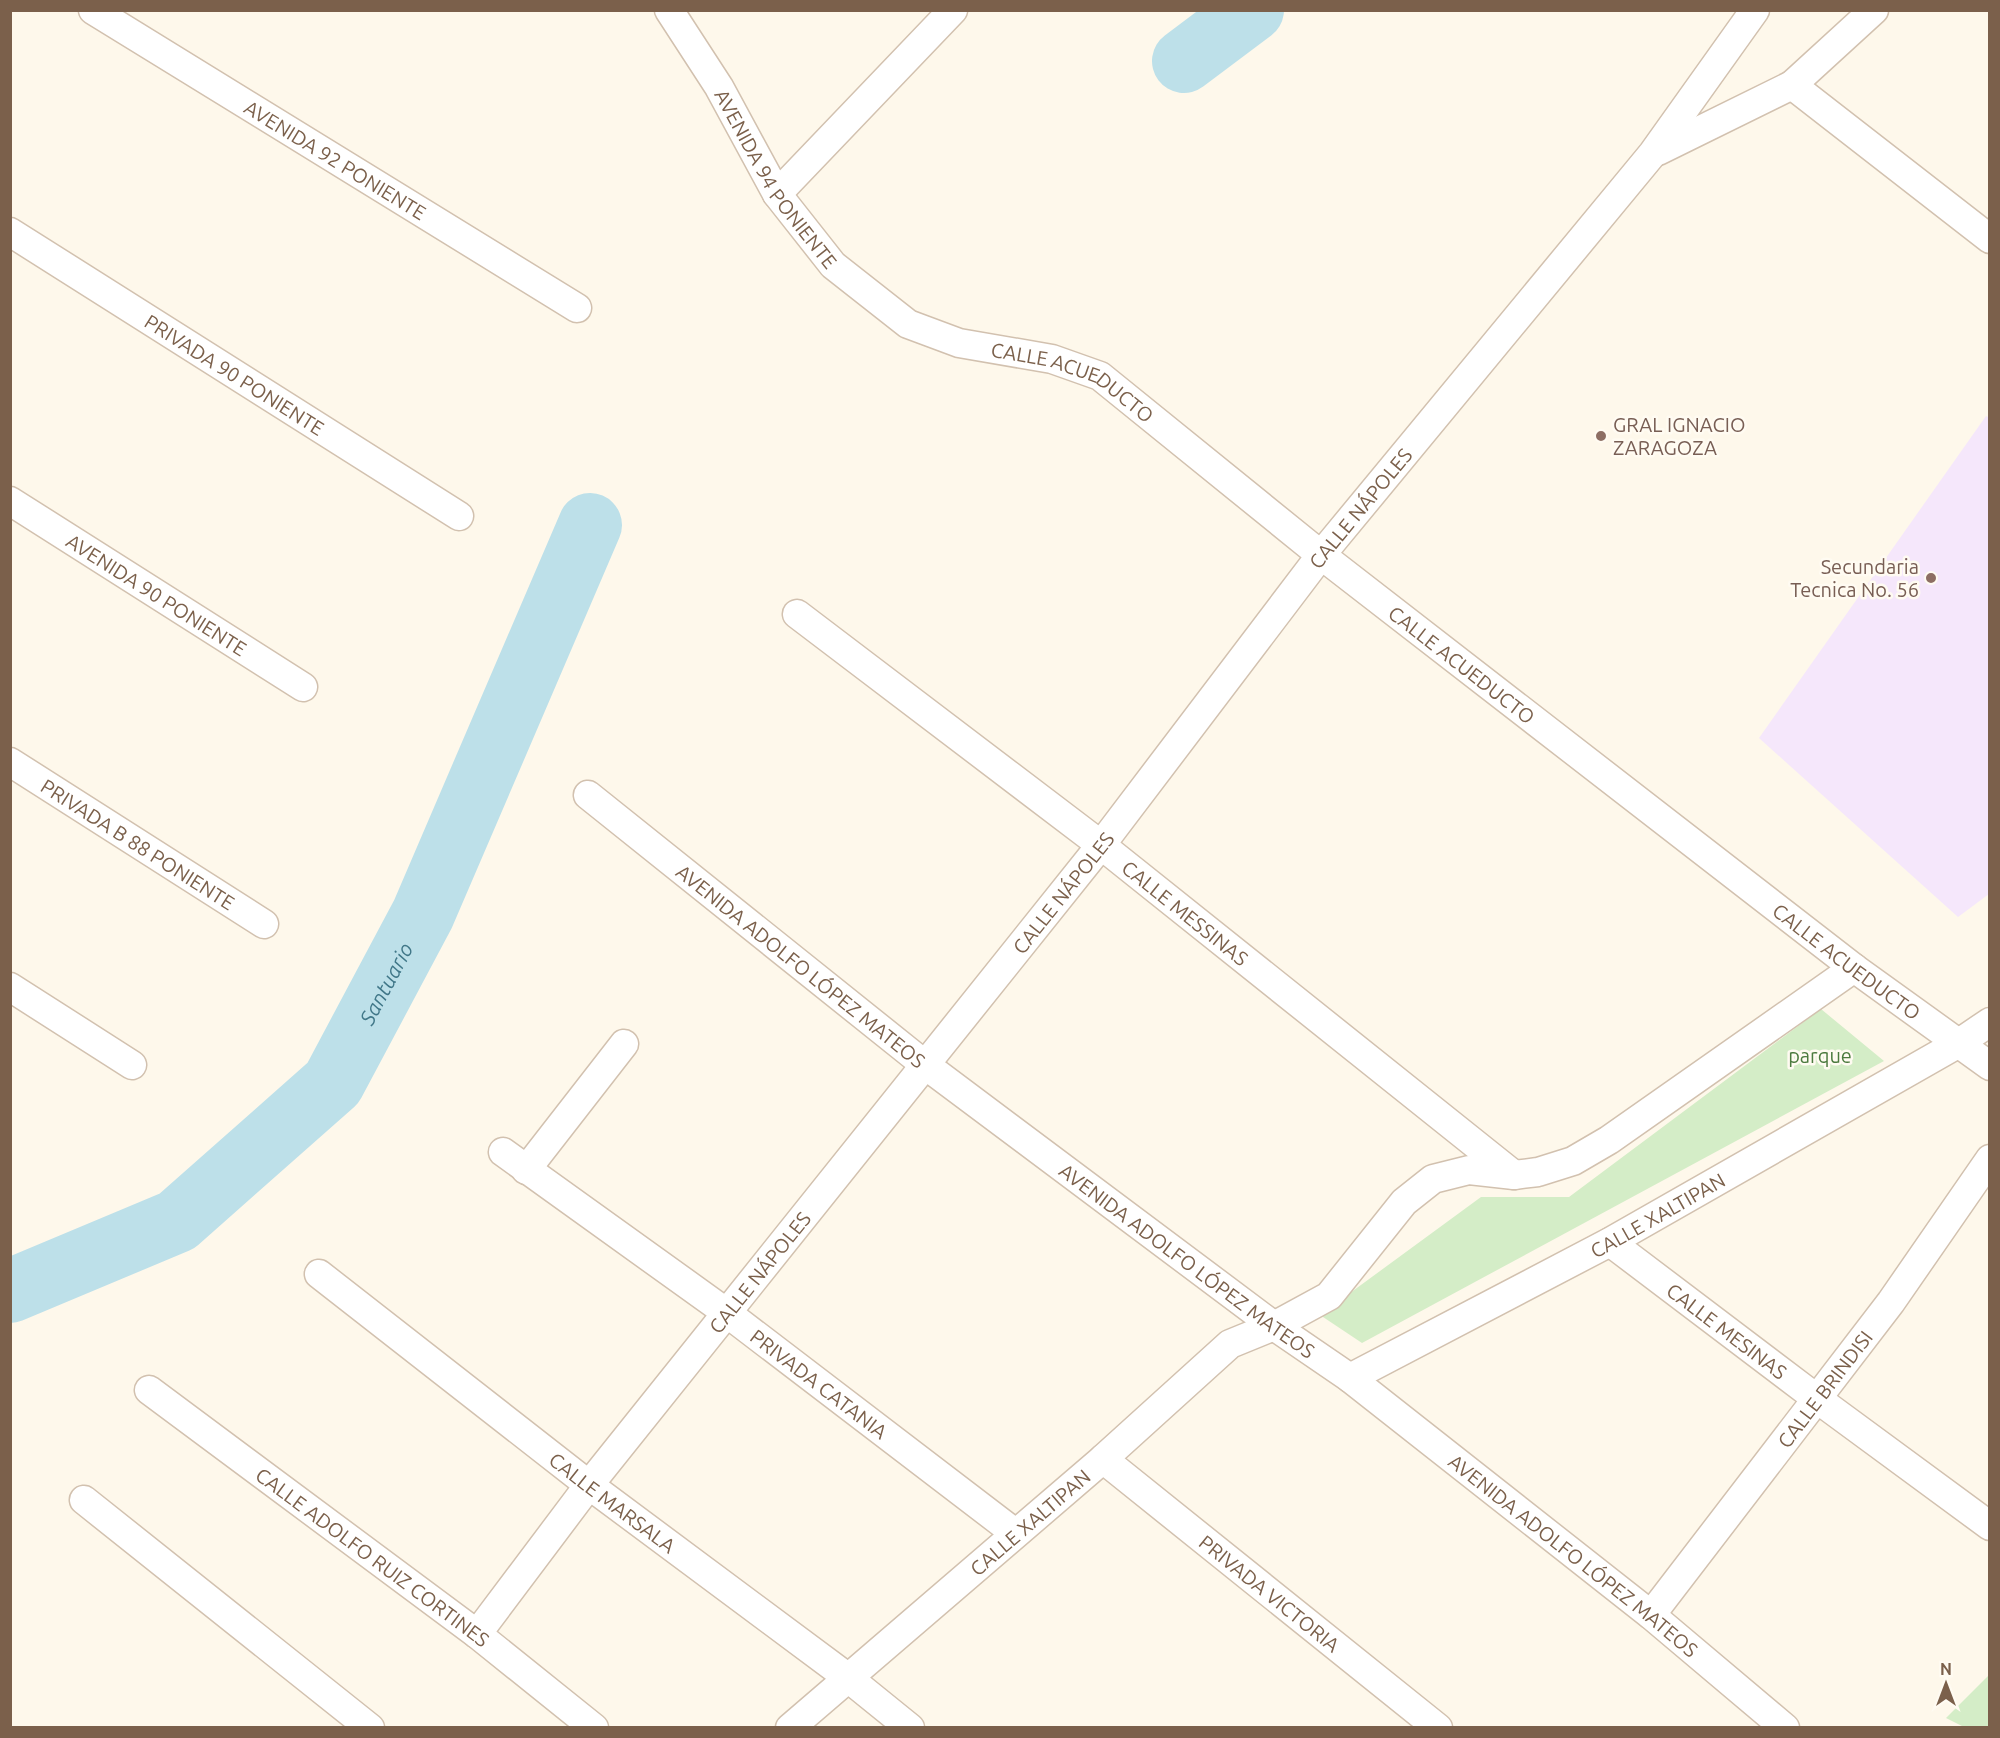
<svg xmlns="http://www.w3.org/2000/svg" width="2000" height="1738" viewBox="0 0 2000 1738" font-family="Ubuntu,sans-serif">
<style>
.education{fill:#f5e7fb}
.green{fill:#d4edc7}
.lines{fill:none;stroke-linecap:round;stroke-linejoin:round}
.river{stroke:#bde0e9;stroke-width:64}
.minor-casing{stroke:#d2c1af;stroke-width:31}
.minor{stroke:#fff;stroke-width:28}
.education-dot{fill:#8d6e63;stroke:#fffbf2;stroke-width:2}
.labels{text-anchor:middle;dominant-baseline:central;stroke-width:5;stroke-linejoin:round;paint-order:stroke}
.street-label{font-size:20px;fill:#7b604b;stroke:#fffbf2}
.education-label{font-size:20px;fill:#785e54;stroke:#fffbf2;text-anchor:start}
.park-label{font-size:20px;fill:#4c7b3f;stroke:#fffbf2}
.water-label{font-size:21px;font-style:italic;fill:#407788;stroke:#fffbf2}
</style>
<rect width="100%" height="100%" fill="#fef8eb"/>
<path class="education" d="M1986,416L1990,418L1989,894L1958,917L1759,738Z"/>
<g class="green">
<path d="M1821,1009L1884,1061L1362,1343L1320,1315L1481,1197H1569Z"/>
<path d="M1989,1675V1727H1964L1946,1718Z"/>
</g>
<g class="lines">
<g class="river">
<path d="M1184,61L1252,10"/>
<path id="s1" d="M10,1291L177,1221L333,1083L423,914L590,525"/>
</g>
<g class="minor-casing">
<g id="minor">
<path id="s2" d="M93,10L577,308"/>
<path id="s3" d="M669,10L719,87L777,194L833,265L908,324L959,343L1052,359L1100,376L1321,555L1854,968L1990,1066"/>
<path d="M1792,85L1990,239"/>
<path d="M1658,151L1792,85L1874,10"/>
<path d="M777,194L953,10"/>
<path id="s4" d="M10,232L459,516"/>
<path id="s5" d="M10,501L303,687"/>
<path id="s6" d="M797,614L1101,845L1514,1175"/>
<path id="s7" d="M10,762L264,924"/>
<path id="s8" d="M588,795L924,1064L1274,1326L1350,1378L1651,1615L1785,1728"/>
<path d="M10,987L132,1065"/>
<path id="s9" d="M503,1152L727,1313L1015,1533"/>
<path d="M526,1170L624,1044"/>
<path id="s10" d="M1610,1242L1816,1398L1990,1526"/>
<path id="s11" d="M319,1274L589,1485L847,1677L910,1728"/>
<path id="s12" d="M1350,1378L1610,1242L1959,1043L1990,1022"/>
<path id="s13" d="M149,1390L477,1634L594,1728"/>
<path id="s14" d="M1103,1459L1438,1728"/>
<path d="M84,1500L370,1728"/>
<path id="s15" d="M1651,1615L1891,1302L1990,1159"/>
<path id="s16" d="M477,1634L589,1485L1101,845L1321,555L1653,153L1755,10"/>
<path id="s17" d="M790,1728L1103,1459L1230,1344L1274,1326L1329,1296L1404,1202L1433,1179L1469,1170L1514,1175L1538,1172L1573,1161L1609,1140L1854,968"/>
</g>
</g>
<use href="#minor" class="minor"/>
</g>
<g class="education-dot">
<circle cx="1601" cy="436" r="6"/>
<circle cx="1931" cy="578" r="6"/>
</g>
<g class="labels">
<g class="street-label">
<text stroke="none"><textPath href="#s2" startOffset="285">AVENIDA 92 PONIENTE</textPath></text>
<text stroke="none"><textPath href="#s3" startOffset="200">AVENIDA 94 PONIENTE</textPath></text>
<text stroke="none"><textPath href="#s4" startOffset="266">PRIVADA 90 PONIENTE</textPath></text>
<text stroke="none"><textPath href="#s3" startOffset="576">CALLE ACUEDUCTO</textPath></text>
<text stroke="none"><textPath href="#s16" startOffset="1431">CALLE NÁPOLES</textPath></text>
<text stroke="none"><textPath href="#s5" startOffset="174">AVENIDA 90 PONIENTE</textPath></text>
<text stroke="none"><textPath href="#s3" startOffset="1062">CALLE ACUEDUCTO</textPath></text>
<text stroke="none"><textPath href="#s7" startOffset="152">PRIVADA B 88 PONIENTE</textPath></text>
<text stroke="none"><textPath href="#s16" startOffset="945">CALLE NÁPOLES</textPath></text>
<text stroke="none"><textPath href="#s6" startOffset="490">CALLE MESSINAS</textPath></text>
<text stroke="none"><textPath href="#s3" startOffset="1548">CALLE ACUEDUCTO</textPath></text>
<text stroke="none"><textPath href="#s8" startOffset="273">AVENIDA ADOLFO LÓPEZ MATEOS</textPath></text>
<text stroke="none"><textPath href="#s12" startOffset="348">CALLE XALTIPAN</textPath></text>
<text stroke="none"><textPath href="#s8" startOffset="759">AVENIDA ADOLFO LÓPEZ MATEOS</textPath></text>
<text stroke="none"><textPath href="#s16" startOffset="459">CALLE NÁPOLES</textPath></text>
<text stroke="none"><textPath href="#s10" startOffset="147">CALLE MESINAS</textPath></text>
<text stroke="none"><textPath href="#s9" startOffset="392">PRIVADA CATANIA</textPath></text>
<text stroke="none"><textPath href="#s15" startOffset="285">CALLE BRINDISI</textPath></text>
<text stroke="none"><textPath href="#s11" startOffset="372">CALLE MARSALA</textPath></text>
<text stroke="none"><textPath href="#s17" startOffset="316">CALLE XALTIPAN</textPath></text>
<text stroke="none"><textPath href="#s8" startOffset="1245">AVENIDA ADOLFO LÓPEZ MATEOS</textPath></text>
<text stroke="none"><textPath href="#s13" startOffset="279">CALLE ADOLFO RUIZ CORTINES</textPath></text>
<text stroke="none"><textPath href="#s14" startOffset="214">PRIVADA VICTORIA</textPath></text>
</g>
<g class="education-label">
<text x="1613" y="424">GRAL IGNACIO<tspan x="1613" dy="23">ZARAGOZA</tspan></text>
<text x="1919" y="566" text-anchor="end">Secundaria<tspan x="1919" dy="23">Tecnica No. 56</tspan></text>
</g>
<g class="park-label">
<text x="1820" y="1055">parque</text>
</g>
<g class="water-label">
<text stroke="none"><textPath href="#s1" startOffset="502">Santuario</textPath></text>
</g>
</g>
<rect width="2000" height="1738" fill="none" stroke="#7b604b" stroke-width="24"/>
<g transform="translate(1946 1684)" stroke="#fffbf2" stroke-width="4.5" paint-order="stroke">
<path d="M0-4.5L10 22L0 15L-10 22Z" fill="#7b604b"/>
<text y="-9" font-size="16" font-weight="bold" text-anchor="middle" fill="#7b604b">N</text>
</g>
</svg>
